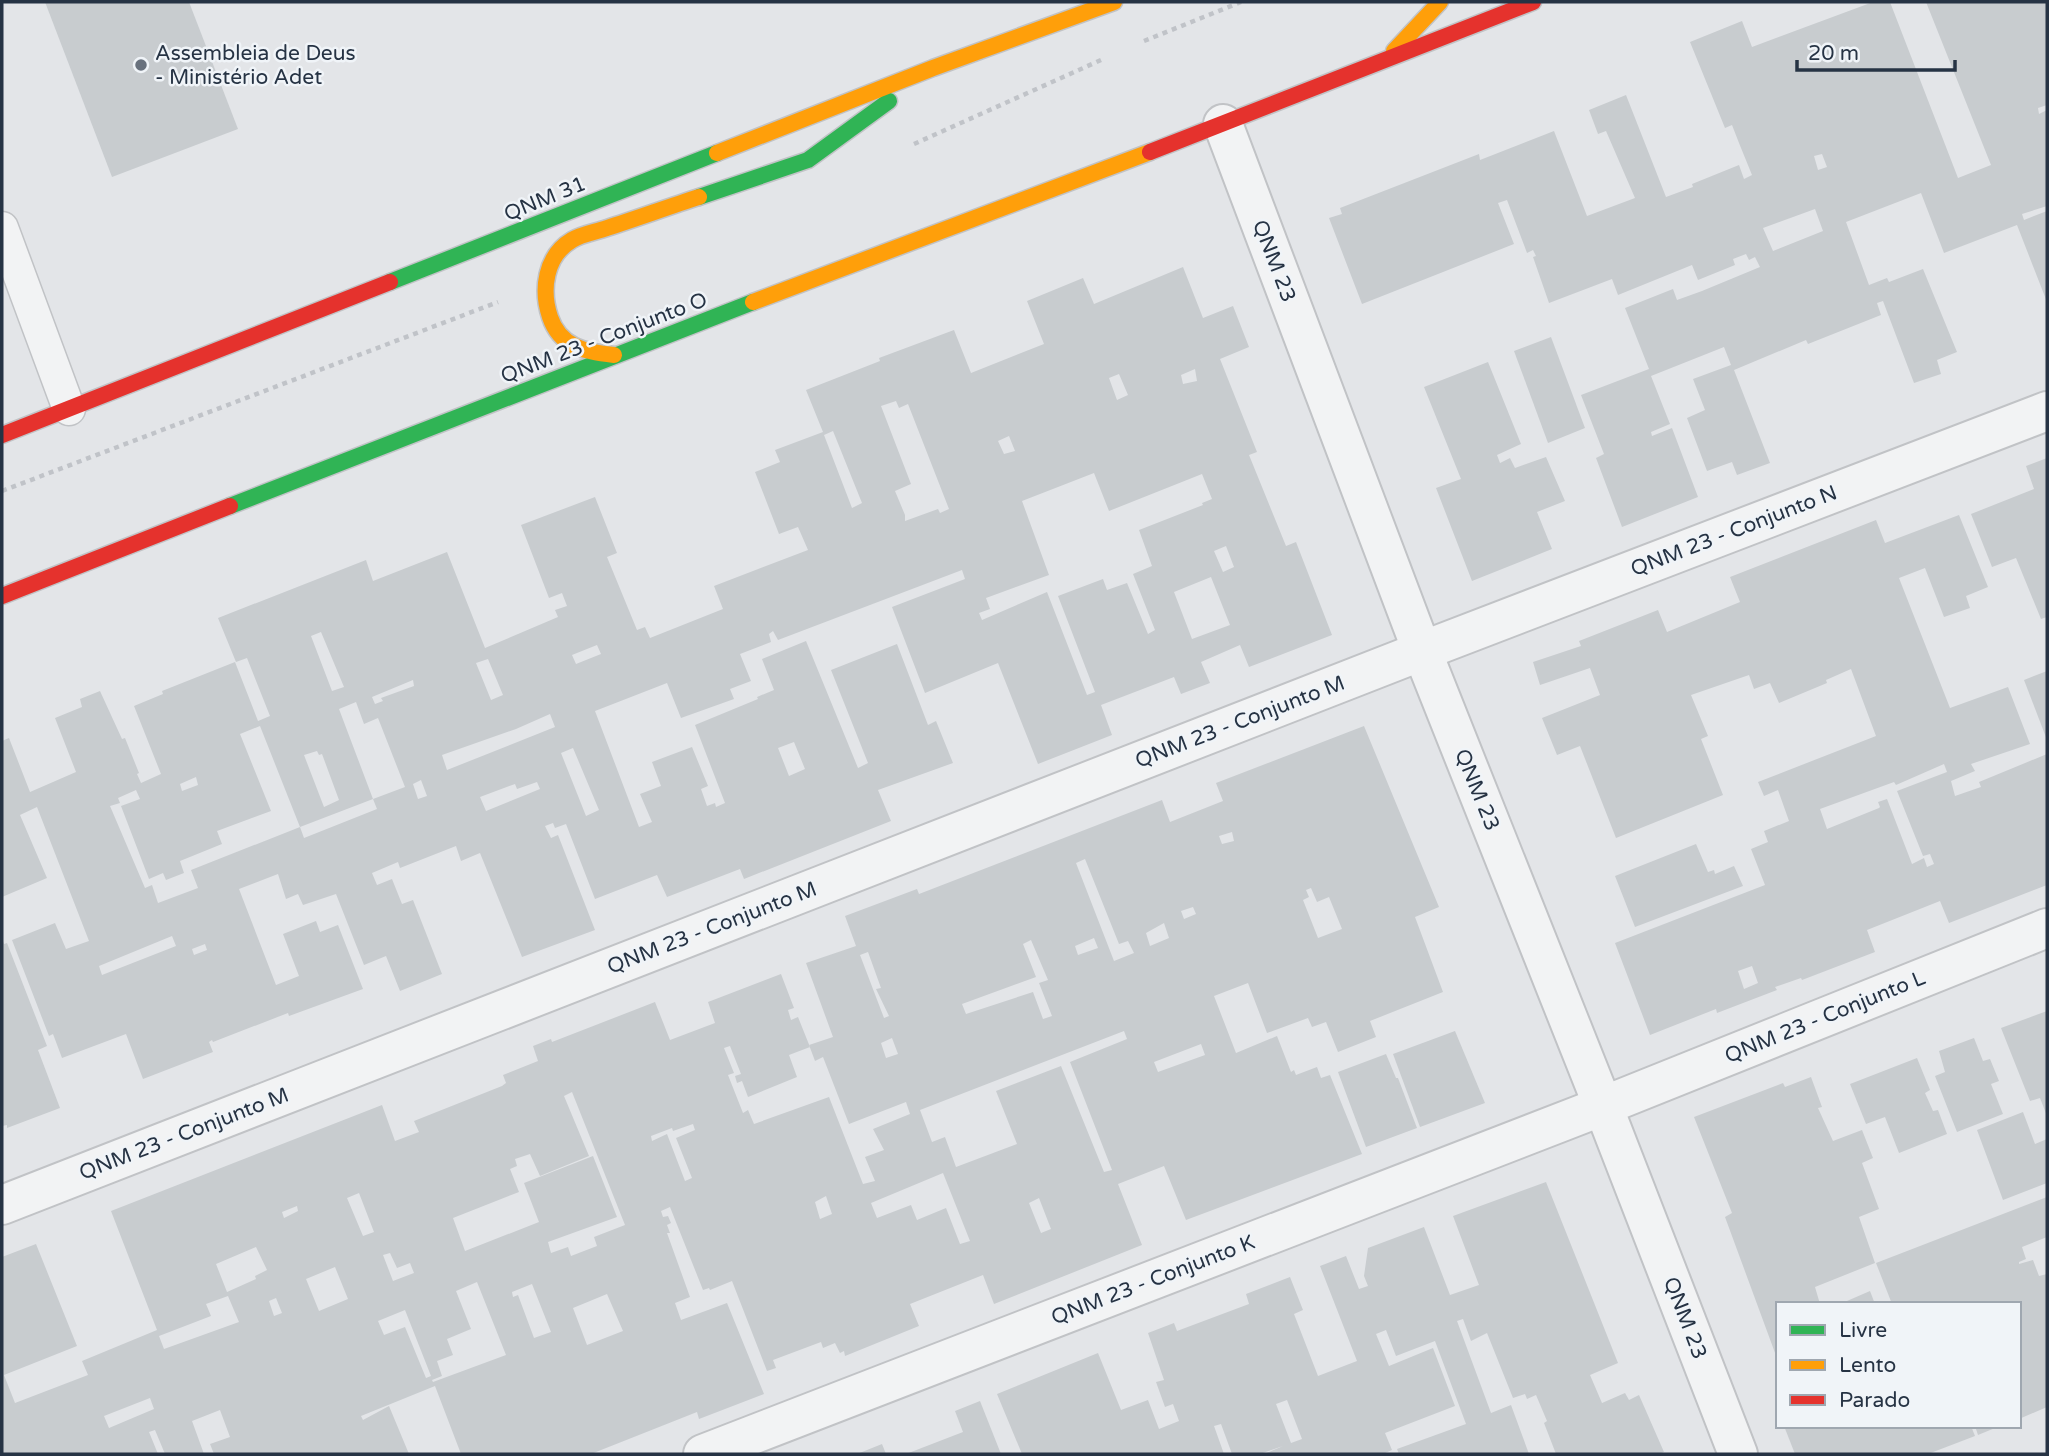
<svg xmlns="http://www.w3.org/2000/svg" width="2049" height="1456" viewBox="0 0 2049 1456" font-family="'Varela Round',sans-serif">
<style>
.building{fill:#c8cccf;fill-rule:evenodd}
.lines{fill:none;stroke-linecap:round;stroke-linejoin:round}
.lane-casing{stroke:#c1c3c6;stroke-width:35}
.street-casing{stroke:#c1c3c6;stroke-width:42}
.fast-casing{stroke:#c1c3c6;stroke-width:19}
.slow-casing{stroke:#c1c3c6;stroke-width:19}
.jam-casing{stroke:#c1c3c6;stroke-width:19}
.path{stroke:#c0c3c8;stroke-width:4.5;stroke-dasharray:5 5;stroke-linecap:butt}
.lane{stroke:#f2f3f4;stroke-width:32}
.street{stroke:#f2f3f4;stroke-width:38}
.fast{stroke:#30b455;stroke-width:16}
.slow{stroke:#ff9f0a;stroke-width:16}
.jam{stroke:#e5322d;stroke-width:16}
.poi-dot{fill:#68717d;stroke:#f0f4f8;stroke-width:2.5}
.labels{text-anchor:middle;dominant-baseline:central;stroke-width:5;stroke-linejoin:round;paint-order:stroke}
.poi-label{font-size:21px;fill:#263344;stroke:#f0f4f8;text-anchor:start}
.street-label{font-size:21px;fill:#263344;stroke:#f0f4f8}
</style>
<rect width="100%" height="100%" fill="#e3e5e8"/>
<g class="building">
<path d="M45,2H189L238,129L112,177Z"/>
<path d="M1873,2H1890L1958,178L1991,165L1926,2H2047V105L2038,108L2039,114L2047,110V206L2022,214L2024,220L2047,211V302L2017,225L1944,253L1921,193L1846,222L1869,285L1887,278L1889,282L1923,269L1957,352L1937,360L1941,374L1914,383L1883,301L1877,303L1881,315L1808,344L1806,340L1734,370L1770,463L1737,475L1732,462L1707,471L1687,418L1705,410L1693,379L1731,365L1724,347L1651,376L1670,424L1651,432L1652,436L1672,428L1698,497L1622,527L1596,458L1604,454L1581,395L1649,369L1625,308L1673,289L1677,300L1702,291L1760,267L1755,257L1749,260L1746,254L1733,259L1735,265L1698,280L1692,265L1618,295L1612,279L1549,303L1533,257L1536,256L1533,250L1527,253L1507,200L1498,203L1514,244L1362,304L1329,218L1342,214L1340,208L1479,154L1480,160L1554,131L1587,216L1635,198L1606,131L1598,134L1589,110L1626,95L1666,197L1693,187L1692,184L1739,165L1744,179L1752,175L1739,143L1732,125L1725,128L1690,42L1742,21L1752,47ZM1822,154L1827,167L1818,170L1814,156ZM1815,209L1823,231L1773,251L1763,228Z"/>
<path d="M1183,267L1203,318L1233,306L1249,347L1220,359L1257,452L1249,455L1286,546L1296,542L1332,635L1249,667L1240,645L1201,662L1210,683L1181,694L1174,677L1101,705L1112,735L1038,764L998,663L925,693L892,607L965,579L962,570L778,640L773,631L769,634L771,642L740,654L751,681L730,689L734,699L681,718L667,683L595,711L639,827L652,822L640,794L661,786L652,762L692,747L708,786L701,789L707,806L715,803L716,807L725,803L695,725L758,699L757,697L774,690L762,659L806,641L858,768L868,763L831,670L897,644L928,725L936,721L953,763L878,790L891,821L744,879L740,869L667,897L657,875L595,899L566,824L555,828L553,823L545,826L551,838L558,835L595,930L522,957L480,853L461,861L456,846L400,868L398,862L372,873L377,885L392,879L402,904L413,900L442,974L400,991L386,956L364,965L336,894L303,905L298,894L286,899L278,874L239,889L276,985L299,976L283,934L316,921L320,932L338,925L363,989L289,1016L288,1013L213,1042L212,1040L209,1042L213,1052L143,1079L126,1034L62,1058L53,1034L49,1036L12,940L55,923L66,949L89,941L37,807L20,815L47,878L2,897V741L9,738L30,792L76,772L55,718L82,707L80,699L100,691L122,739L125,738L139,773L137,774L141,783L161,774L134,706L163,694L162,691L235,662L258,721L270,716L247,658L236,662L218,618L366,560L373,581L447,552L485,648L558,617L555,610L567,606L562,593L549,598L521,525L595,497L617,553L607,557L637,630L645,627L650,638L723,609L714,586L808,550L798,527L779,534L755,472L780,462L775,450L823,432L806,390L880,361L879,358L954,330L971,373L1044,344L1027,301L1083,278L1094,304ZM1195,369L1197,381L1183,384L1181,375ZM1119,374L1128,395L1117,400L1109,378ZM896,401L899,408L908,404L949,509L940,513L938,509L905,521V515L895,491L911,484L881,406ZM833,431L862,503L852,508L824,435ZM1009,436L1015,451L1004,454L998,441ZM1094,473L1109,511L1202,474L1212,499L1202,503L1203,505L1139,530L1152,566L1133,574L1155,630L1148,634L1127,583L1107,590L1103,579L1058,596L1095,692L1087,695L1047,592L982,620L979,613L990,609L986,598L1049,575L1022,501ZM1226,546L1234,567L1223,572L1214,551ZM1211,577L1230,625L1192,639L1174,592ZM321,632L344,687L332,691L311,636ZM597,645L601,654L576,664L572,655ZM488,659L503,695L491,700L476,663ZM413,680L414,686L381,698L383,701L375,704L372,697ZM356,702L364,724L378,718L405,787L373,799L377,809L304,838L300,827L191,870L198,888L158,903L152,885L145,888L110,806L120,803L118,798L136,790L140,799L121,806L149,879L163,873L166,880L184,873L180,861L222,844L217,831L271,811L240,734L260,726L300,827L373,799L339,709ZM550,714L555,727L447,770L442,755L516,729ZM794,742L805,769L789,776L778,748ZM573,748L599,810L586,816L561,753ZM317,751L319,755L322,754L339,800L324,807L304,755ZM196,777L198,785L182,791L180,784ZM421,780L427,796L418,799L413,784ZM537,782L540,789L486,811L480,797L515,784L517,789ZM172,936L176,946L102,975L99,966ZM205,944L207,950L194,955L192,949Z"/>
<path d="M1551,337L1585,428L1548,443L1514,351Z"/>
<path d="M1488,362L1521,444L1497,455L1500,463L1510,458L1515,468L1546,457L1565,501L1537,512L1552,549L1472,581L1436,488L1461,479L1424,387Z"/>
<path d="M2047,458V617L2041,619L2016,558L1992,567L1971,514L2034,489L2026,466Z"/>
<path d="M1959,515L1988,587L1966,596L1970,608L1944,617L1925,568L1899,578L1950,708L2008,687L2030,744L1971,764L1975,771L1951,781L1955,796L1981,787L1979,782L2047,754V885L1949,923L1940,901L1867,930L1875,952L1802,980L1801,978L1775,987L1777,990L1717,1013L1716,1009L1650,1035L1615,943L1765,885L1751,849L1768,842L1764,831L1789,821L1778,790L1764,796L1758,782L1876,736L1851,669L1826,680L1827,683L1779,703L1770,683L1754,689L1749,675L1691,695L1708,736L1701,739L1723,795L1616,838L1580,746L1557,755L1542,718L1600,695L1590,668L1540,685L1533,662L1581,646L1579,641L1658,610L1667,632L1740,602L1730,577L1876,520L1885,543ZM1944,764L1947,772L1897,791L1923,856L1930,854L1934,864L1927,867L1924,858L1912,864L1887,799L1878,802L1880,807L1879,808L1827,829L1820,809L1894,782L1896,785ZM1752,966L1758,983L1744,989L1738,971Z"/>
<path d="M2047,671V740L2024,680Z"/>
<path d="M1364,726L1439,907L1415,917L1443,992L1370,1021L1376,1037L1338,1052L1326,1022L1312,1027L1308,1018L1267,1033L1248,983L1214,996L1236,1053L1277,1036L1291,1072L1294,1070L1296,1075L1317,1067L1321,1078L1330,1075L1362,1154L1186,1220L1164,1166L1118,1184L1142,1245L994,1304L983,1275L910,1304L919,1326L845,1356L844,1351L840,1353L835,1343L823,1348L821,1342L773,1360L776,1368L767,1371L732,1281L710,1290L709,1288L703,1290L670,1207L661,1211L663,1217L668,1216L671,1223L667,1225L670,1233H667L690,1297L675,1303L681,1320L727,1303L764,1394L699,1419L697,1412L591,1454H461L435,1386L361,1416L363,1420L389,1406L409,1454H214L210,1444L230,1437L220,1410L192,1421L204,1454H165L155,1430L149,1432L158,1454H2V1257L36,1244L77,1346L4,1375L15,1403L88,1375L82,1361L157,1330L111,1211L382,1105L395,1141L419,1132L414,1121L502,1086L506,1083L503,1075L538,1061L533,1046L551,1039L552,1042L655,1002L670,1040L715,1023L708,1002L781,974L794,1008L788,1010L791,1020L798,1017L810,1047L789,1055L797,1077L748,1097L742,1081L737,1083L735,1076L741,1074L730,1046L724,1048L734,1073L728,1075L743,1113L748,1110L754,1124L829,1097L863,1184L875,1181L865,1157L884,1150L873,1129L910,1114L906,1102L849,1124L823,1057L815,1061L809,1045L833,1037L806,963L856,946L845,916L917,889L919,894L1162,800L1170,822L1223,801L1216,783ZM1232,832L1234,841L1222,844L1219,836ZM1085,859L1119,944L1128,941L1134,953L1114,961L1076,863ZM1311,888L1317,902L1329,897L1342,929L1318,938L1303,900L1309,897L1306,890ZM1193,907L1196,914L1184,919L1181,911ZM1164,923L1169,938L1150,946L1146,933ZM1094,938L1098,948L1078,955L1075,946ZM1031,940L1048,980L1039,983L1052,1016L1043,1019L1033,992L966,1014L962,1004L1036,977L1023,944ZM868,952L881,988L876,989L889,1016L884,1018L860,955ZM1124,1031L1127,1039L1070,1062L1112,1170L1104,1172L1061,1066L996,1091L1017,1144L956,1167L945,1137L932,1142L920,1110ZM892,1038L898,1054L886,1058L881,1043ZM1201,1044L1205,1055L1158,1072L1154,1062ZM572,1092L625,1225L594,1237L597,1246L571,1256L568,1247L551,1253L548,1242L617,1217L593,1156L524,1183L539,1222L465,1251L453,1218L519,1192L510,1169L517,1166L515,1159L530,1154L540,1176L589,1156L564,1096ZM693,1124L695,1130L676,1138L692,1178L685,1181L667,1134L652,1141L651,1136L672,1128L673,1131ZM943,1173L970,1241L960,1244L946,1208L917,1220L911,1205L877,1218L871,1203ZM359,1193L374,1232L363,1236L347,1198ZM826,1196L832,1214L820,1219L815,1202ZM1039,1198L1051,1229L1041,1233L1029,1203ZM297,1206L298,1211L284,1218L282,1212ZM256,1247L267,1270L255,1276L256,1279L227,1292L216,1264ZM390,1253L397,1268L410,1263L414,1273L393,1281L383,1255ZM335,1267L348,1299L319,1311L306,1279ZM477,1282L506,1355L433,1382L432,1380L442,1376L437,1361L453,1355L447,1339L471,1329L456,1291ZM532,1284L551,1332L534,1338L518,1295L513,1297L512,1292ZM607,1294L623,1331L587,1345L573,1308ZM228,1296L239,1322L164,1349L159,1336L211,1316L206,1304ZM276,1298L282,1313L274,1316L269,1301ZM405,1310L431,1376L426,1378L405,1327L384,1335L378,1321ZM150,1398L154,1409L109,1428L104,1416Z"/>
<path d="M1696,844L1708,872L1714,870L1715,874L1734,866L1743,886L1635,927L1615,876Z"/>
<path d="M2,938L4,944L7,943L47,1046L38,1050L60,1108L7,1128V1125L2,1126Z"/>
<path d="M2047,1011V1116L2040,1098L2030,1101L2001,1028Z"/>
<path d="M1455,1031L1485,1103L1420,1127L1393,1054Z"/>
<path d="M1974,1038L1983,1061L1990,1059L1999,1081L1991,1084L2003,1114L1957,1132L1935,1076L1945,1072L1939,1051Z"/>
<path d="M1386,1054L1396,1078H1398L1417,1128L1366,1147L1338,1072Z"/>
<path d="M1917,1058L1930,1090L1925,1093L1933,1111L1938,1110L1947,1134L1899,1153L1885,1117L1866,1124L1850,1084Z"/>
<path d="M1811,1077L1822,1107L1818,1108L1833,1141L1862,1130L1873,1158L1862,1163L1879,1209L1859,1217L1875,1263L1815,1287L1820,1304H1778V1361L1725,1217L1732,1213L1694,1117L1783,1083L1785,1087Z"/>
<path d="M2023,1112L2035,1144L2047,1139V1183L2003,1200L1977,1130Z"/>
<path d="M1546,1182L1618,1363L1590,1375L1602,1403L1625,1393L1629,1400L1639,1395L1664,1452L1659,1454H1556L1544,1423L1547,1421L1536,1395L1527,1399L1525,1394L1513,1398L1487,1333L1471,1341L1463,1319L1457,1321L1491,1413L1511,1405L1529,1454H1399L1397,1449L1466,1424L1435,1341L1396,1356L1386,1330L1376,1334L1389,1366L1433,1348L1455,1406L1385,1433L1392,1450L1383,1454H1264L1283,1446L1260,1454H1232L1221,1424L1214,1426L1224,1454H1022L997,1394L1098,1353L1121,1410L1148,1400L1159,1429L1179,1421L1173,1404L1165,1407L1156,1382L1164,1380L1148,1333L1174,1323L1177,1331L1249,1304L1246,1294L1290,1277L1303,1310L1294,1314L1318,1376L1357,1361L1320,1266L1346,1256L1359,1289L1368,1286L1364,1276L1368,1248L1424,1227L1450,1295L1479,1285L1453,1216ZM1287,1400L1302,1439L1291,1443L1276,1404Z"/>
<path d="M2047,1197V1237L2022,1247L2026,1259L2019,1262V1264L2033,1260L2039,1276L2047,1274V1407L2019,1419V1304H1892L1876,1263Z"/>
<path d="M1870,1291L1875,1304H1840Z"/>
<path d="M980,1401L1001,1454H906L963,1432L955,1411Z"/>
<path d="M1784,1426H1971L1975,1436L1928,1454H1795Z"/>
<path d="M1975,1426H2000L1978,1435Z"/>
<path d="M882,1444L886,1454H857Z"/>
</g>
<g class="lines">
<g class="lane-casing">
<path id="lane" d="M2,228L69,409"/>
</g>
<g class="street-casing">
<g id="street">
<path d="M1223,124L1422,651L1603,1106L1738,1454"/>
<path d="M2,1205L1422,651L2047,411"/>
<path d="M703,1454L1603,1106L2047,928"/>
</g>
</g>
<g class="fast-casing">
<g id="fast">
<path d="M699,197L808,160L889,101"/>
<path d="M390,282L717,153"/>
<path d="M230,506L753,302"/>
</g>
</g>
<g class="slow-casing">
<g id="slow">
<path d="M1394,51L1440,2"/>
<path d="M717,153L933,68L1114,2"/>
<path d="M753,302L1150,152"/>
<path d="M614,355C585,352 560,347 550,317C541,290 545,256 572,240C582,234 596,232 607,228C638,218 668,207 699,197"/>
</g>
</g>
<g class="jam-casing">
<g id="jam">
<path d="M1150,152L1533,2"/>
<path d="M2,435L390,282"/>
<path d="M2,596L230,506"/>
</g>
</g>
<g class="path">
<path d="M1144,41L1241,2"/>
<path d="M914,144L1101,60"/>
<path d="M2,491L498,302"/>
</g>
<use href="#lane" class="lane"/>
<use href="#street" class="street"/>
<use href="#fast" class="fast"/>
<use href="#slow" class="slow"/>
<use href="#jam" class="jam"/>
</g>
<circle class="poi-dot" cx="141" cy="65" r="7"/>
<g class="labels">
<g class="poi-label">
<text x="155" y="53">Assembleia de Deus<tspan x="155" dy="24">- Ministério Adet</tspan></text>
</g>
<g class="street-label">
<text transform="translate(545 199) rotate(-22)">QNM 31</text>
<text transform="translate(1274 261) rotate(69)">QNM 23</text>
<text transform="translate(604 338) rotate(-21)">QNM 23 - Conjunto O</text>
<text transform="translate(1734 531) rotate(-21)">QNM 23 - Conjunto N</text>
<text transform="translate(1240 722) rotate(-21)">QNM 23 - Conjunto M</text>
<text transform="translate(1477 790) rotate(68)">QNM 23</text>
<text transform="translate(712 928) rotate(-21)">QNM 23 - Conjunto M</text>
<text transform="translate(1825 1017) rotate(-22)">QNM 23 - Conjunto L</text>
<text transform="translate(184 1134) rotate(-21)">QNM 23 - Conjunto M</text>
<text transform="translate(1153 1280) rotate(-21)">QNM 23 - Conjunto K</text>
<text transform="translate(1685 1318) rotate(69)">QNM 23</text>
</g>
</g>
<rect width="2049" height="1456" fill="none" stroke="#263344" stroke-width="7"/>
<rect x="1776" y="1302" width="245" height="126" fill="#f0f4f8" stroke="#9fa7b0" stroke-width="2"/>
<rect x="1790" y="1325" width="35" height="10" fill="#30b455" stroke="#9fa7b0" stroke-width="2"/>
<text x="1839" y="1337" font-size="21" fill="#263344">Livre</text>
<rect x="1790" y="1360" width="35" height="10" fill="#ff9f0a" stroke="#9fa7b0" stroke-width="2"/>
<text x="1839" y="1372" font-size="21" fill="#263344">Lento</text>
<rect x="1790" y="1395" width="35" height="10" fill="#e5322d" stroke="#9fa7b0" stroke-width="2"/>
<text x="1839" y="1407" font-size="21" fill="#263344">Parado</text>
<path d="M1797 60v10h158v-10" fill="none" stroke="#263344" stroke-width="3.5"/>
<text x="1808" y="60" font-size="21" fill="#263344" stroke="#f0f4f8" stroke-width="5" paint-order="stroke">20 m</text>
</svg>
